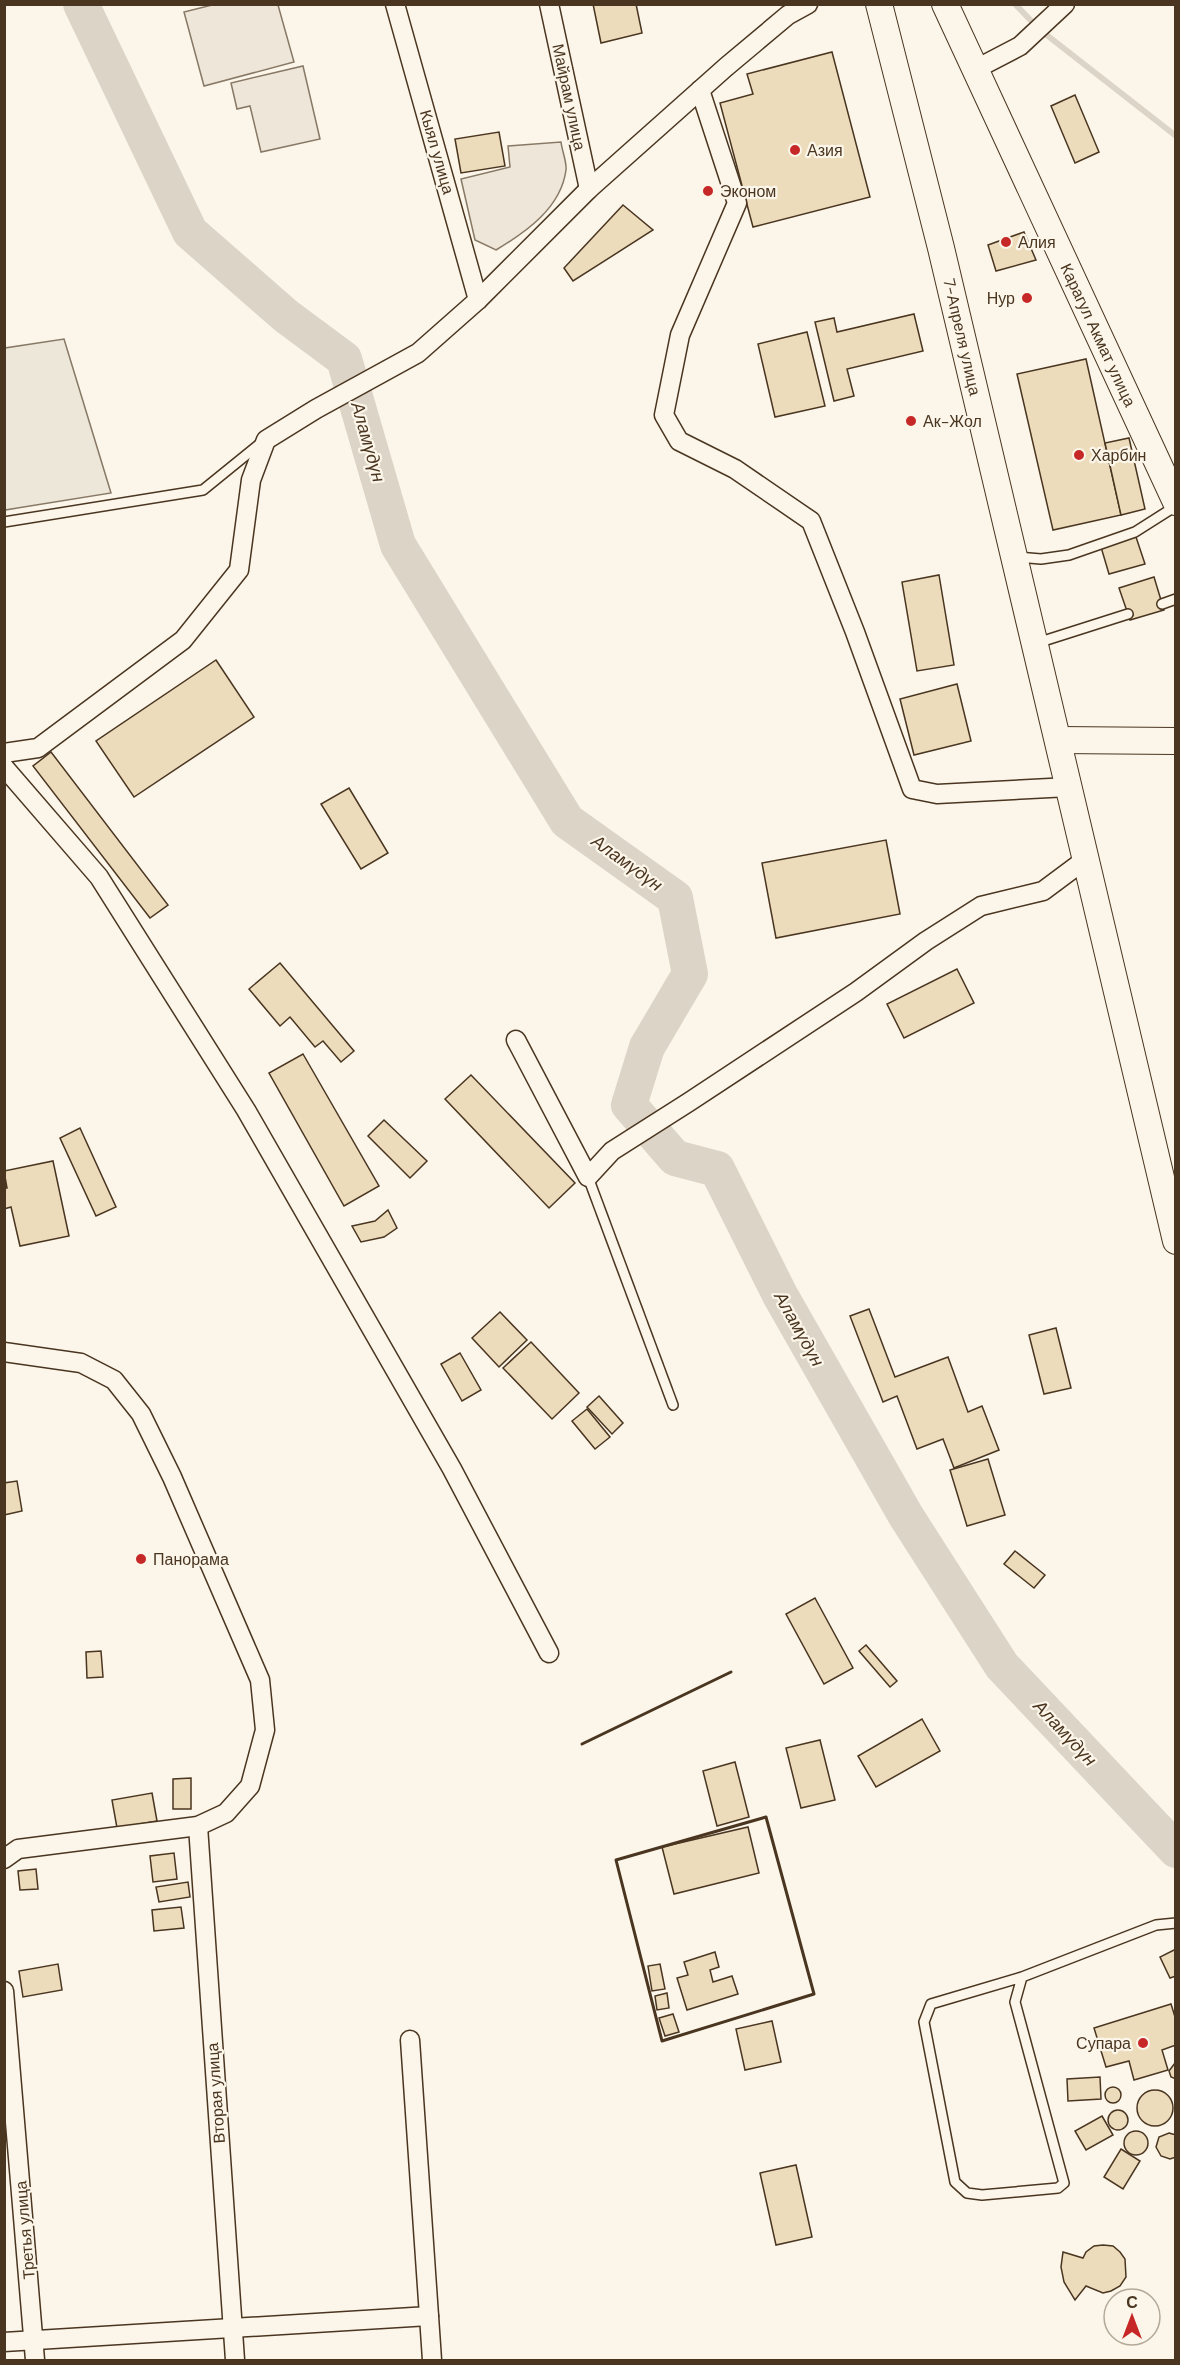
<svg xmlns="http://www.w3.org/2000/svg" width="1180" height="2365" viewBox="0 0 1180 2365" font-family="'DM Sans',sans-serif">
<style>
.green{fill:#ede6d9;stroke:#887966;stroke-width:1.5}
.parking{fill:#ede7d9;stroke:#887966;stroke-width:1.5}
.lines{fill:none;stroke-linecap:round;stroke-linejoin:round}
.stream{stroke:#dcd4c6;stroke-width:6}
.river{stroke:#dcd4c6;stroke-width:36}
.building{fill:#ecdcbc;stroke:#4a3520;stroke-width:1.5}
.lane-casing{stroke:#4a3520;stroke-width:12}
.street-casing{stroke:#4a3520;stroke-width:21}
.secondary-casing{stroke:#4a3520;stroke-width:28}
.lane{stroke:#fbf6e9;stroke-width:9}
.street{stroke:#fbf6e9;stroke-width:18}
.secondary{stroke:#fbf6e9;stroke-width:26}
.wall{stroke:#4a3520;stroke-width:3}
.poi-dot{fill:#c62828;stroke:#fbf6e9;stroke-width:2}
.labels{text-anchor:middle;dominant-baseline:central;stroke-width:4.5;stroke-linejoin:round;paint-order:stroke}
.street-label{font-size:16px;fill:#4a3520;stroke:#fbf6e9}
.poi-label{font-size:16px;fill:#4a3520;stroke:#fbf6e9;text-anchor:start}
.water-label{font-size:18px;font-style:italic;fill:#4a3520;stroke:#fbf6e9}
</style>
<rect width="100%" height="100%" fill="#fbf6e9"/>
<g class="green">
<path d="M212,5H278L294,62L204,86L184,12Z"/>
<path d="M303,66L320,139L261,152L250,106L237,109L231,83Z"/>
<path d="M561,142C562,151 567,162 566,170C561,208 526,232 496,250L475,240L461,179L510,167L508,146Z"/>
</g>
<path class="parking" d="M64,339L111,493L5,510V348Z"/>
<g class="lines">
<path class="stream" d="M1015,4L1039,29L1176,136"/>
<path class="river" d="M81,4L190,232L286,316L344,359L398,545L567,821L675,898L690,974L647,1047L629,1105L675,1158L717,1169L780,1295L906,1516L1002,1666L1176,1850"/>
</g>
<g class="building">
<path d="M593,4H636L642,33L601,43Z"/>
<path d="M832,52L870,197L753,227L720,103L753,94L747,74Z"/>
<path d="M1075,95L1099,152L1075,163L1051,106Z"/>
<path d="M499,132L505,166L461,173L455,139Z"/>
<path d="M623,205L653,230L573,281L564,268Z"/>
<path d="M1024,232L1036,260L996,271L988,245Z"/>
<path d="M914,314L923,351L847,369L854,396L834,401L815,322L834,318L837,332Z"/>
<path d="M807,332L825,406L775,417L758,344Z"/>
<path d="M1086,359L1121,515L1053,530L1017,374Z"/>
<path d="M1129,438L1145,509L1121,515L1105,443Z"/>
<path d="M1136,537L1145,564L1109,574L1101,547Z"/>
<path d="M939,575L954,665L917,671L902,582Z"/>
<path d="M1154,577L1164,610L1130,620L1119,588Z"/>
<path d="M216,660L254,717L134,797L96,741Z"/>
<path d="M957,684L971,741L914,755L900,699Z"/>
<path d="M51,752L168,905L150,918L33,766Z"/>
<path d="M349,788L388,853L361,869L321,804Z"/>
<path d="M886,840L900,914L776,938L762,863Z"/>
<path d="M280,963L354,1051L341,1062L323,1041L315,1047L290,1017L280,1026L249,989Z"/>
<path d="M957,969L974,1003L904,1038L887,1004Z"/>
<path d="M303,1054L379,1186L344,1206L269,1073Z"/>
<path d="M471,1075L575,1183L549,1208L445,1099Z"/>
<path d="M384,1120L427,1161L410,1178L368,1136Z"/>
<path d="M80,1128L116,1207L96,1216L60,1138Z"/>
<path d="M53,1161L69,1236L20,1246L11,1207L4,1209V1188H7L4,1171Z"/>
<path d="M388,1210L397,1228L384,1237L361,1242L352,1226L375,1221Z"/>
<path d="M869,1309L895,1377L948,1357L968,1412L982,1406L999,1450L954,1468L943,1439L917,1449L897,1396L883,1402L850,1316Z"/>
<path d="M500,1312L527,1340L499,1367L472,1338Z"/>
<path d="M1056,1328L1071,1388L1044,1394L1029,1335Z"/>
<path d="M531,1342L579,1393L552,1419L503,1368Z"/>
<path d="M460,1353L481,1390L462,1401L441,1364Z"/>
<path d="M599,1396L623,1423L612,1434L587,1407Z"/>
<path d="M587,1409L610,1437L595,1449L572,1421Z"/>
<path d="M988,1459L1005,1515L967,1526L950,1470Z"/>
<path d="M17,1481L22,1511L4,1515V1483Z"/>
<path d="M1015,1551L1045,1575L1034,1588L1004,1564Z"/>
<path d="M815,1598L853,1668L824,1684L786,1614Z"/>
<path d="M866,1645L897,1681L890,1687L859,1651Z"/>
<path d="M101,1651L103,1677L87,1678L86,1652Z"/>
<path d="M922,1719L940,1751L876,1787L858,1756Z"/>
<path d="M820,1740L835,1800L801,1808L786,1748Z"/>
<path d="M735,1762L749,1817L717,1826L703,1771Z"/>
<path d="M191,1778V1809H173V1779Z"/>
<path d="M152,1793L157,1821L117,1828L112,1800Z"/>
<path d="M748,1827L759,1873L674,1894L662,1847Z"/>
<path d="M174,1853L177,1879L153,1882L150,1856Z"/>
<path d="M36,1869L38,1889L20,1890L18,1871Z"/>
<path d="M188,1882L190,1897L159,1902L156,1887Z"/>
<path d="M181,1907L184,1928L154,1931L152,1910Z"/>
<path d="M1176,1949V1976L1170,1978L1160,1957Z"/>
<path d="M715,1952L719,1967L710,1970L713,1982L732,1976L738,1994L687,2010L677,1978L688,1975L684,1962Z"/>
<path d="M58,1964L62,1990L23,1997L19,1971Z"/>
<path d="M660,1964L665,1989L652,1991L648,1966Z"/>
<path d="M667,1993L669,2008L657,2010L655,1996Z"/>
<path d="M1171,2004L1176,2020V2045L1162,2050L1168,2070L1134,2080L1129,2061L1106,2067L1094,2028Z"/>
<path d="M673,2014L679,2032L665,2036L659,2018Z"/>
<path d="M772,2021L781,2062L745,2070L736,2029Z"/>
<path d="M1175,2063L1176,2062V2079L1171,2077L1169,2071Z"/>
<path d="M1100,2077L1101,2099L1068,2101L1067,2079Z"/>
<circle cx="1113" cy="2095" r="8"/>
<circle cx="1155" cy="2108" r="18"/>
<circle cx="1118" cy="2120" r="10"/>
<path d="M1102,2116L1113,2135L1086,2150L1075,2131Z"/>
<circle cx="1136" cy="2143" r="12"/>
<path d="M1169,2133L1176,2135V2157L1170,2159L1161,2156L1156,2147L1159,2137Z"/>
<path d="M1121,2149L1140,2161L1123,2189L1104,2177Z"/>
<path d="M796,2165L812,2237L776,2245L760,2173Z"/>
<path d="M1103,2245L1113,2246L1120,2252L1125,2259L1126,2277L1120,2286L1111,2291L1103,2293L1086,2286L1075,2300L1064,2282L1061,2267L1063,2252L1083,2258L1086,2252L1094,2246Z"/>
</g>
<g class="lines">
<g class="lane-casing">
<g id="lane">
<path d="M4,522L203,490L261,443"/>
<path d="M1017,557L1041,559L1069,555L1135,532L1176,506"/>
<path d="M1162,604L1176,599"/>
<path d="M1037,643L1128,614"/>
<path d="M588,1177L673,1405"/>
<path d="M1022,1977L931,2004L924,2022L955,2182L967,2193L982,2195L1058,2188L1064,2183L1015,2002L1022,1977L1156,1925L1176,1923"/>
</g>
</g>
<g class="street-casing">
<g id="street">
<path d="M395,4L478,300"/>
<path d="M549,4L589,189"/>
<path d="M974,70L1020,46L1065,4"/>
<path d="M700,90L737,203L680,335L664,415L679,441L735,469L811,521L855,632L912,789L937,794L1069,787"/>
<path d="M4,753L38,748L183,640L239,570L251,480L266,440L316,409L418,353L478,300L589,189L726,67L788,15L808,4"/>
<path d="M4,767L99,877L246,1110L452,1469L549,1653"/>
<path d="M516,1040L588,1177L612,1151L689,1102L856,992L926,941L981,906L1043,891L1086,859"/>
<path d="M4,1352L81,1363L114,1380L141,1414L172,1477L260,1680L265,1730L250,1786L226,1813L198,1826L18,1849L4,1859"/>
<path d="M198,1826L235,2360"/>
<path d="M4,1991L35,2360"/>
<path d="M429,2316L432,2360"/>
<path d="M4,2342L429,2316L410,2040"/>
</g>
</g>
<g class="secondary-casing">
<g id="secondary">
<path d="M879,4L941,248L1176,1241"/>
<path d="M945,4L1176,502"/>
<path d="M1058,740L1176,741"/>
</g>
</g>
<use href="#lane" class="lane"/>
<use href="#street" class="street"/>
<use href="#secondary" class="secondary"/>
<g class="wall">
<path d="M582,1744L731,1672"/>
<path d="M766,1817L814,1994L662,2041L616,1860Z"/>
</g>
</g>
<g class="poi-dot">
<circle cx="795" cy="150" r="6"/>
<circle cx="708" cy="191" r="6"/>
<circle cx="1006" cy="242" r="6"/>
<circle cx="1027" cy="298" r="6"/>
<circle cx="911" cy="421" r="6"/>
<circle cx="1079" cy="455" r="6"/>
<circle cx="141" cy="1559" r="6"/>
<circle cx="1143" cy="2043" r="6"/>
</g>
<g class="labels">
<g class="street-label">
<text transform="translate(569 97) rotate(78)">Майрам улица</text>
<text transform="translate(437 152) rotate(74)">Кыял улица</text>
<text transform="translate(1098 335) rotate(65)">Карагул Акмат улица</text>
<text transform="translate(962 337) rotate(77)">7-Апреля улица</text>
<text transform="translate(216 2093) rotate(-94)">Вторая улица</text>
<text transform="translate(25 2230) rotate(-95)">Третья улица</text>
</g>
<g class="poi-label">
<text x="807" y="150">Азия</text>
<text x="720" y="191">Эконом</text>
<text x="1018" y="242">Алия</text>
<text x="1015" y="298" text-anchor="end">Нур</text>
<text x="923" y="421">Ак-Жол</text>
<text x="1091" y="455">Харбин</text>
<text x="153" y="1559">Панорама</text>
<text x="1131" y="2043" text-anchor="end">Супара</text>
</g>
<g class="water-label">
<text transform="translate(368 442) rotate(74)">Аламүдүн</text>
<text transform="translate(627 863) rotate(36)">Аламүдүн</text>
<text transform="translate(799 1329) rotate(61)">Аламүдүн</text>
<text transform="translate(1065 1733) rotate(47)">Аламүдүн</text>
</g>
</g>
<rect width="1180" height="2365" fill="none" stroke="#4a3520" stroke-width="12"/>
<g transform="translate(1132 2317)"><circle r="28" fill="#fbf6e9" stroke="#b4a999" stroke-width="1.5"/>
<path d="M0-4.5L10 22L0 15L-10 22Z" fill="#c62828"/>
<text y="-9" font-size="16" font-weight="bold" text-anchor="middle" fill="#4a3520">С</text>
</g>
</svg>
